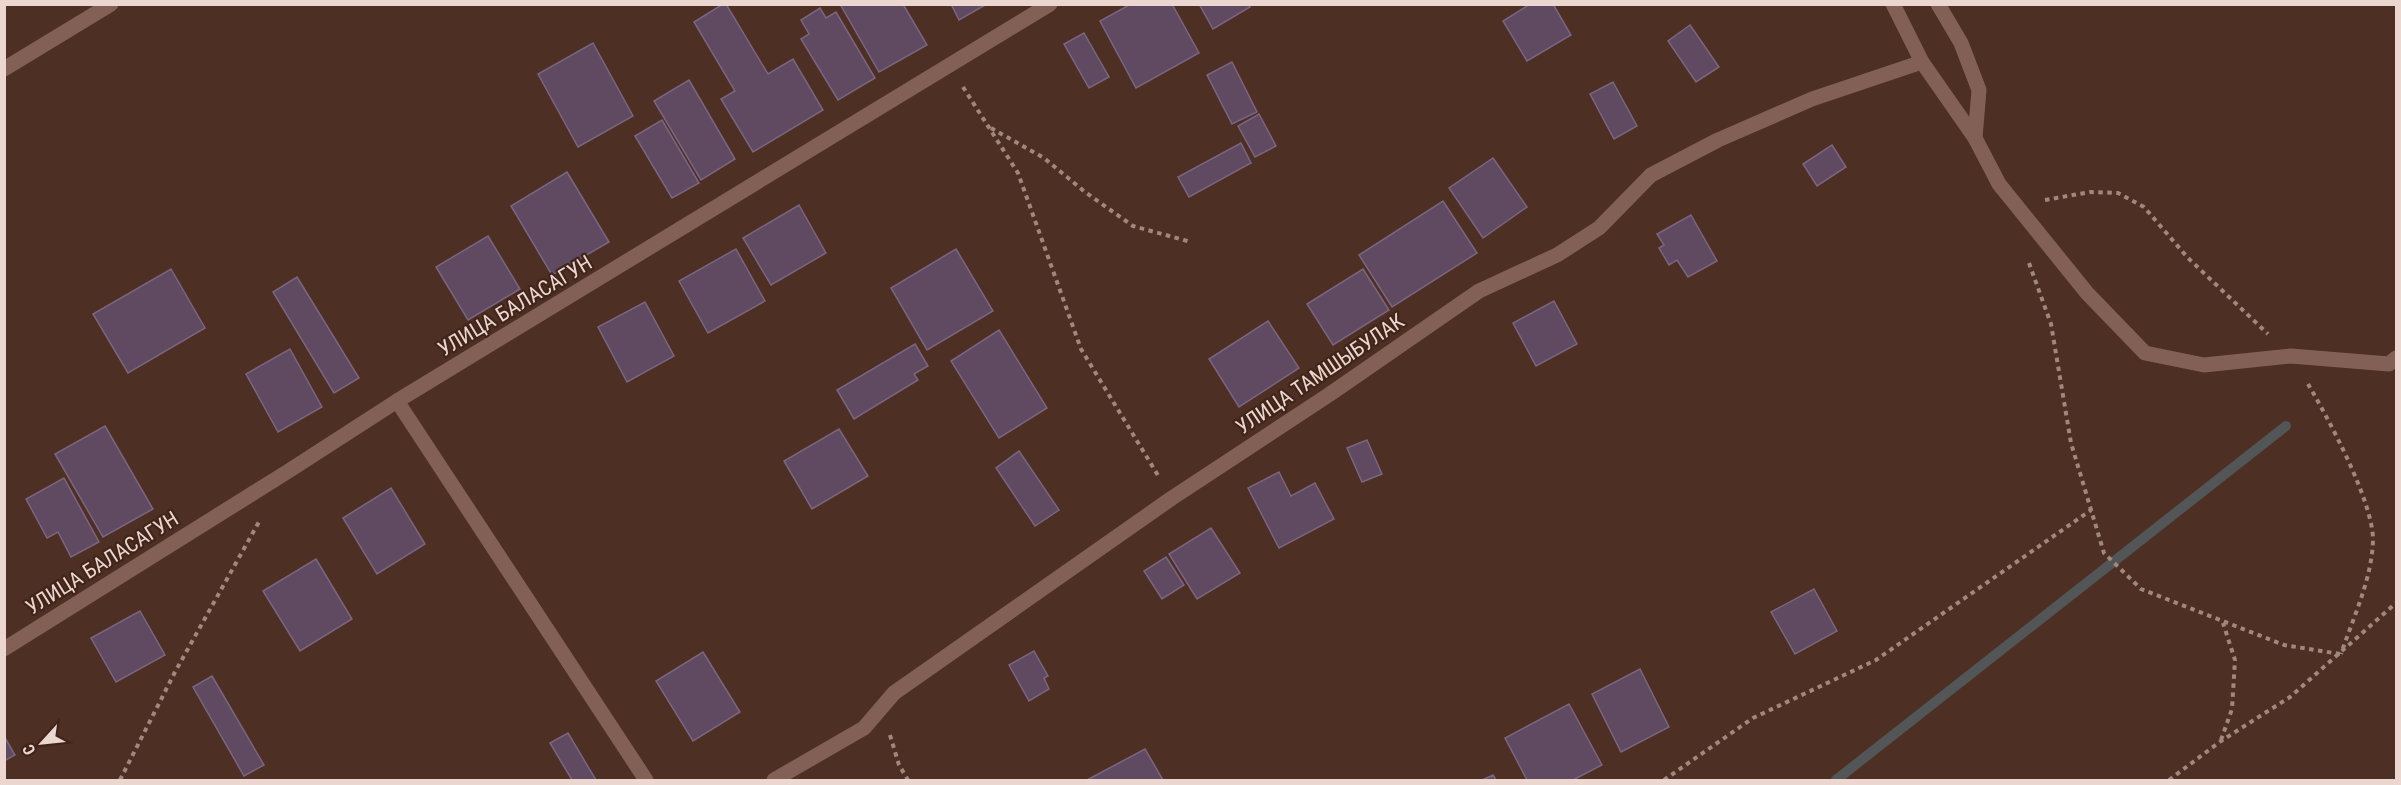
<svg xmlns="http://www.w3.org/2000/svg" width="2401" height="785" viewBox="0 0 2401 785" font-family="'Roboto Condensed',sans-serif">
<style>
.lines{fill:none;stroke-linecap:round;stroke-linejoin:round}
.stream{stroke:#525656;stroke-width:10}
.building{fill:#5f4a62;stroke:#7b657f;stroke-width:1.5}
.path{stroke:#a1887f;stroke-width:4;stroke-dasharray:4.5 4.5;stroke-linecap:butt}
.minor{stroke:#836056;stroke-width:15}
.labels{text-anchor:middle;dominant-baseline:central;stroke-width:4.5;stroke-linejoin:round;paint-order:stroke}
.street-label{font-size:21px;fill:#ebd7d0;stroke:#42251a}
</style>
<rect width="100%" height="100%" fill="#4d2f24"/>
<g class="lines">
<path class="stream" d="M1836,780L2286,426"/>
</g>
<g class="building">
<path d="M723,4H726L768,74L793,59L823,110L753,152L721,99L735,91L694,22Z"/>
<path d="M840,4H903L927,45L879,72Z"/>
<path d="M951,4H987L959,20Z"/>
<path d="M1131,4H1172L1199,53L1136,88L1100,21Z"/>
<path d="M1199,4H1248L1250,7L1213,29Z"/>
<path d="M1530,4H1553L1571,35L1527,61L1503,21Z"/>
<path d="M820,8L826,18L836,12L875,78L838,100L801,39L809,34L801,20Z"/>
<path d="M1690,25L1719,67L1696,82L1668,41Z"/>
<path d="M1084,33L1109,77L1089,88L1064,44Z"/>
<path d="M593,43L633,116L578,147L538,74Z"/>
<path d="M1232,62L1257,112L1232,124L1207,75Z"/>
<path d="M689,80L735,159L701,180L654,101Z"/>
<path d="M1613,82L1637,126L1614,139L1590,94Z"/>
<path d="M1259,114L1276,146L1255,157L1238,126Z"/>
<path d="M662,120L699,183L672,198L635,136Z"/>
<path d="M1241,143L1251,163L1189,197L1178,177Z"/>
<path d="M1832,145L1846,167L1817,186L1803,164Z"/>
<path d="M1493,158L1527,207L1483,238L1449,188Z"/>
<path d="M567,172L609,242L552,275L511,206Z"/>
<path d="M1443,201L1477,253L1392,307L1359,255Z"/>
<path d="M799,205L826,253L771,285L743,238Z"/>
<path d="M1691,215L1717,261L1688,277L1677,260L1669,265L1659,248L1664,245L1657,234Z"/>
<path d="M488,236L520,289L468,320L436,267Z"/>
<path d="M736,249L765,301L708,333L679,281Z"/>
<path d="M956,249L993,311L927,350L891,288Z"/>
<path d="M171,269L205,328L128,373L93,314Z"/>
<path d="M1363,269L1389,310L1333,345L1307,304Z"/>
<path d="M297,277L359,378L334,393L273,292Z"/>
<path d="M1554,301L1577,344L1536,366L1513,323Z"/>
<path d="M645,302L674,356L627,382L598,327Z"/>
<path d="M1268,321L1299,368L1239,407L1209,359Z"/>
<path d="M999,330L1047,408L999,438L951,361Z"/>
<path d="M915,344L928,366L914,374L918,380L854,419L837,390Z"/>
<path d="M290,349L322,407L278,432L246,374Z"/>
<path d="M105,426L153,509L103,537L55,454Z"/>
<path d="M839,429L868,476L812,509L784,461Z"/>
<path d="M1367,440L1382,474L1362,482L1347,448Z"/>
<path d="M1019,451L1059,510L1035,526L996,468Z"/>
<path d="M1279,472L1291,496L1315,483L1334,519L1279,548L1248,488Z"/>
<path d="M64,478L99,542L71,557L58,532L47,538L26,499Z"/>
<path d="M391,488L425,544L377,574L343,518Z"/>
<path d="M1211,528L1240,573L1197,599L1169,554Z"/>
<path d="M1166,557L1184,585L1162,599L1144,571Z"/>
<path d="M316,559L352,619L300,651L263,591Z"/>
<path d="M1814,589L1837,631L1795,654L1771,612Z"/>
<path d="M140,611L165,655L116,682L91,638Z"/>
<path d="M1034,651L1048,676L1044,678L1049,689L1029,701L1009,665Z"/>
<path d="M703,652L740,712L693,741L656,681Z"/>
<path d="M1640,669L1669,727L1621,752L1592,694Z"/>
<path d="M212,676L264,765L244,776L193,687Z"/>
<path d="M1569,704L1602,765L1573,780H1527L1505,738Z"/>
<path d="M568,733L596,780H572L550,743Z"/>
<path d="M4,736L15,755L4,761Z"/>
<path d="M1145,749L1163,780H1087Z"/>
<path d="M1493,775L1496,780H1482Z"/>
</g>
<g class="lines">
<g class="path">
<path d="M963,87L1018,173L1081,349L1159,477"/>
<path d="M991,128L1044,158L1085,192L1133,226L1191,242"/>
<path d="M2045,200L2090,192L2118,193L2144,207L2188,258L2268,334"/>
<path d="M2029,263L2051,324L2071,443L2104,553L2141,589L2284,645L2340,654"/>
<path d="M2308,384C2328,418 2373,501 2373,540C2372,579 2353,618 2341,654"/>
<path d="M890,735L899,765L908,780"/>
<path d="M2221,740L2232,709L2235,660L2223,623"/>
<path d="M120,780L175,672L260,520"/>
<path d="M1664,780L1753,718L1876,660L2091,510"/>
<path d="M2169,780L2221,741L2290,697L2396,603"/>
</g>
<g class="minor">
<path d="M1893,4L1922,62L1975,138L1999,184L2087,293L2145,353L2204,365L2291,356L2389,364L2396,358"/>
<path d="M1938,4L1961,43L1979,90L1975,138"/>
<path d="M4,69L111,4"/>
<path d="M397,401L646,780"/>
<path d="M4,649L287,472L397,401L1050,4"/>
<path d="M774,780L864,728L894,693L1172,498L1330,394L1479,291L1557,255L1599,228L1651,175L1718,140L1812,99L1922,62"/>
</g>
</g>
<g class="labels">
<g class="street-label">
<text transform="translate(515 306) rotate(-31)">УЛИЦА БАЛАСАГУН</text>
<text transform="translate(1320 374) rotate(-34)">УЛИЦА ТАМШЫБУЛАК</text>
<text transform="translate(102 563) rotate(-32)">УЛИЦА БАЛАСАГУН</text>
</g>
</g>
<rect width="2401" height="785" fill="none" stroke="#ebd7d0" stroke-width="12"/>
<g transform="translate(42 743) rotate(243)" stroke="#42251a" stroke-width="4.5" paint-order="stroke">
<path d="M0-4.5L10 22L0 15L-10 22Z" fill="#ebd7d0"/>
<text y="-9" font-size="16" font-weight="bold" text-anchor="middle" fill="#ebd7d0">С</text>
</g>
</svg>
